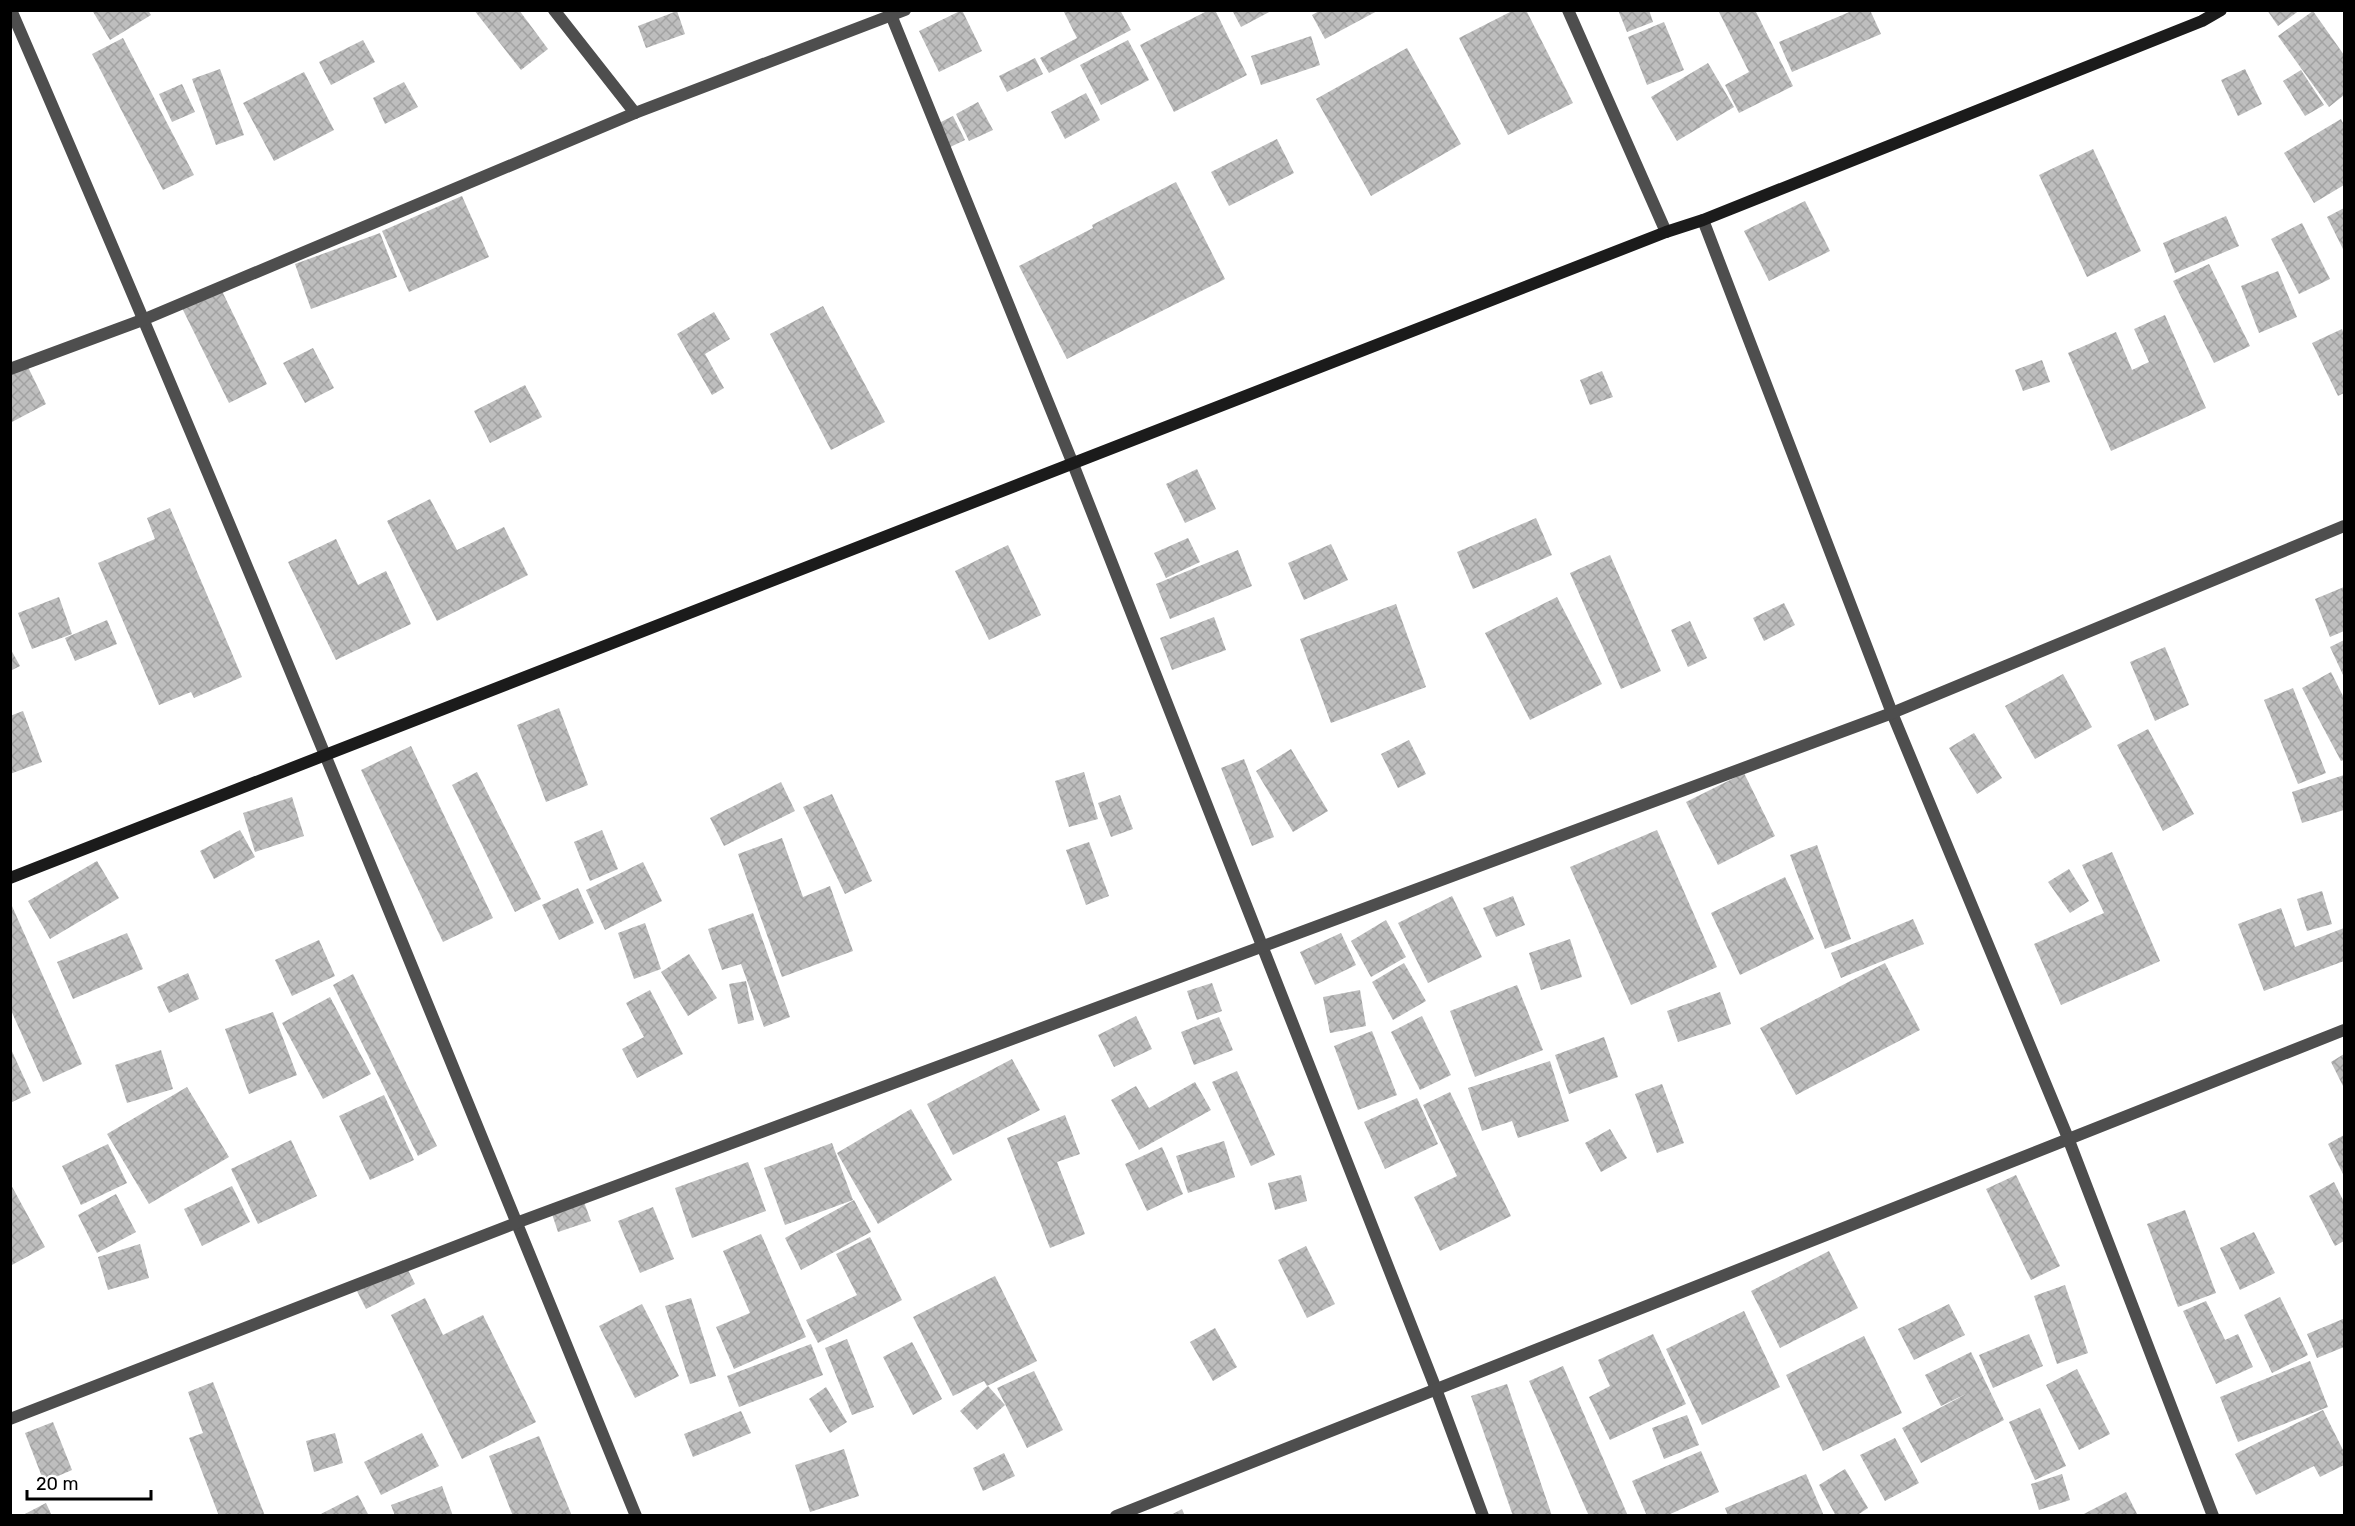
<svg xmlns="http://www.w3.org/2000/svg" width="2355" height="1526" viewBox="0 0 2355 1526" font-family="Rubik,sans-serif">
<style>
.building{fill:url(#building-cross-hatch)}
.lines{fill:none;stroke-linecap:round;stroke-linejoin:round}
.street{stroke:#4e4e4e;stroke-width:12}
.secondary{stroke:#1b1b1b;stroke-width:12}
</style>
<defs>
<pattern id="building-cross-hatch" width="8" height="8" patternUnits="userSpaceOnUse" patternTransform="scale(1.5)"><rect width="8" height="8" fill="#bebebe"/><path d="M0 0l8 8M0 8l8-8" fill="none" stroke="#a2a2a2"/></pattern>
</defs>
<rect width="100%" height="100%" fill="#fff"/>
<g class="building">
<path d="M92,10H148L151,15L110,40Z"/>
<path d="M474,10H519L548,49L521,70Z"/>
<path d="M962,10L982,51L939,72L919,31Z"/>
<path d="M1063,10H1120L1131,30L1049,73L1040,58L1077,38Z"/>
<path d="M1209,10H1215L1247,75L1174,112L1140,45Z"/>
<path d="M1232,10H1273L1241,27Z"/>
<path d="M1321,10H1379L1325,39L1312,15Z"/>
<path d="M1514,10H1526L1573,103L1508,135L1459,38Z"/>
<path d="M1618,10H1649L1653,22L1627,32Z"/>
<path d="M1718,10H1755L1793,86L1739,113L1725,85L1749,72Z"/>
<path d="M1854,10H1870L1881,34L1792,72L1779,42Z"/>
<path d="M2267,10H2300L2278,26Z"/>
<path d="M677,11L685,34L646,48L638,26Z"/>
<path d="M2313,11L2344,55V95L2329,107L2278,36Z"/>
<path d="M1664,22L1684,70L1647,85L1628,37Z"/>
<path d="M1311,36L1320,65L1261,85L1251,56Z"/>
<path d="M123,38L194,175L163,190L92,54Z"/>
<path d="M363,40L375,62L331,85L319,62Z"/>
<path d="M1128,40L1149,80L1101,105L1080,65Z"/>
<path d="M1407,48L1461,144L1371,196L1316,99Z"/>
<path d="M1035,58L1043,74L1007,92L999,76Z"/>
<path d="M1708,63L1734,107L1677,141L1651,97Z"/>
<path d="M220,69L244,135L216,145L192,79Z"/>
<path d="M2245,69L2262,104L2238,116L2221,80Z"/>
<path d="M2301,70L2324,105L2305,116L2283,81Z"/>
<path d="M304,72L334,130L274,161L243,103Z"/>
<path d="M404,82L418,107L385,124L373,98Z"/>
<path d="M182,84L195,112L172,122L159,94Z"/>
<path d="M1086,93L1100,120L1065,139L1051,112Z"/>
<path d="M978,102L993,130L969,141L956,114Z"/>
<path d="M953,116L965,140L946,149L935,125Z"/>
<path d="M2341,119L2344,125V185L2314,203L2284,153Z"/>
<path d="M1277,139L1294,173L1229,206L1211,172Z"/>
<path d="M2093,149L2141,251L2087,277L2039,175Z"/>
<path d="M1176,182L1225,279L1067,359L1019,266L1093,228L1092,225Z"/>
<path d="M462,196L489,257L409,292L382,231Z"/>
<path d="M1805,201L1830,251L1769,281L1744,231Z"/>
<path d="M2344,208V251L2327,217Z"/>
<path d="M2226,216L2239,246L2175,273L2163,243Z"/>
<path d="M2302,223L2330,279L2299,294L2271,239Z"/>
<path d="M380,233L397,277L311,309L295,264Z"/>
<path d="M2209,264L2250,346L2214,363L2173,281Z"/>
<path d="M2278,271L2297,317L2259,333L2241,286Z"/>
<path d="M221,289L267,384L229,403L182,308Z"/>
<path d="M823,306L885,422L831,450L770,334Z"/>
<path d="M714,312L730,339L705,354L724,388L712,395L677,334Z"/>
<path d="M2165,315L2206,408L2111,451L2068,353L2116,332L2132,370L2149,362L2134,329Z"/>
<path d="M2342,329L2344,334V393L2338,396L2312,343Z"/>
<path d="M313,348L334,388L305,403L283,363Z"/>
<path d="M2042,360L2050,382L2023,391L2015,370Z"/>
<path d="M26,363L46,404L10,423V370Z"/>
<path d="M1602,371L1613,397L1590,405L1580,380Z"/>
<path d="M525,385L542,417L490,443L474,411Z"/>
<path d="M1197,469L1216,509L1185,523L1166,484Z"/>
<path d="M430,499L457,550L504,527L528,575L437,621L387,521Z"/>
<path d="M170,508L242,677L194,698L191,692L159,705L98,563L155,539L147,518Z"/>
<path d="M1536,518L1552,555L1473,589L1457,552Z"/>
<path d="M1188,538L1200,562L1166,578L1154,553Z"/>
<path d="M336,539L358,585L386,571L411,624L336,660L288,562Z"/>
<path d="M1331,544L1348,580L1304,600L1288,563Z"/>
<path d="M1008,545L1041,615L989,640L955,571Z"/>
<path d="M1238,550L1252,586L1170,619L1156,584Z"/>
<path d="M1610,555L1661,671L1621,689L1570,573Z"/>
<path d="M2344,587V631L2330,637L2315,599Z"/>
<path d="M59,597L72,634L32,649L18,613Z"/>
<path d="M1557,597L1602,684L1530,720L1485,633Z"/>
<path d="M1784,603L1795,625L1764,641L1753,618Z"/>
<path d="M1396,604L1426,687L1331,723L1300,639Z"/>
<path d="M1214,617L1226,650L1172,670L1160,638Z"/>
<path d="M107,620L117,644L75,661L65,638Z"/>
<path d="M1690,621L1707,658L1688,667L1671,630Z"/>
<path d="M2344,640V677L2330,647Z"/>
<path d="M2165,647L2189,705L2155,721L2130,662Z"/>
<path d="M10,648L20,666L10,671Z"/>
<path d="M2331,672L2344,698V760L2341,761L2302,688Z"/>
<path d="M2063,674L2092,727L2035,759L2005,706Z"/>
<path d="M2293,688L2326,773L2298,784L2264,700Z"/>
<path d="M559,708L588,785L546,802L517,725Z"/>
<path d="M23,711L42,762L10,774V716Z"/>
<path d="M2148,729L2194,814L2163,831L2117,745Z"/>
<path d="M1974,733L2002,778L1977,794L1949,748Z"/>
<path d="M1409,740L1426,774L1398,788L1381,754Z"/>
<path d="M411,746L493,918L443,942L361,770Z"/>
<path d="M1291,749L1328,811L1293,832L1256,771Z"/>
<path d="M1244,759L1274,837L1252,846L1221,768Z"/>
<path d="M477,772L541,899L515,912L452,785Z"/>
<path d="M1084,772L1098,819L1069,827L1055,781Z"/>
<path d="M1744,773L1775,836L1718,865L1686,802Z"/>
<path d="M2344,775V810L2302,823L2292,792Z"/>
<path d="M781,782L795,811L724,846L710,818Z"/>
<path d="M832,794L872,881L845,894L803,807Z"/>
<path d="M1120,795L1133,829L1111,837L1098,803Z"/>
<path d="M292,797L304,836L255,852L243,813Z"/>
<path d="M240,830L255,857L214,879L200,851Z"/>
<path d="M602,830L618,869L590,881L574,842Z"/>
<path d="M1657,830L1717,967L1631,1005L1570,867Z"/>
<path d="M782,838L803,897L830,886L853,951L782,977L738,854Z"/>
<path d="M1089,842L1109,896L1086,905L1066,850Z"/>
<path d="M1817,845L1851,939L1825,949L1790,855Z"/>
<path d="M2112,852L2160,961L2061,1005L2034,944L2104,913L2082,865Z"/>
<path d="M97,861L119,898L50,939L28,901Z"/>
<path d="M643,862L662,901L605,930L586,890Z"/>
<path d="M2069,869L2089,901L2070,913L2048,882Z"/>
<path d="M1785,877L1814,939L1740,975L1711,913Z"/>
<path d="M578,888L594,923L559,940L542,905Z"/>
<path d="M2322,891L2332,924L2307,931L2297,899Z"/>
<path d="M1452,896L1482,957L1428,983L1398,923Z"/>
<path d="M1513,896L1525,925L1496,937L1483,908Z"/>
<path d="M12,906L82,1064L43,1082L10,1008V907Z"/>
<path d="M2281,908L2295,947L2344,928V961L2264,991L2238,924Z"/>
<path d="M753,913L790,1017L764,1027L741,964L722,970L708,929Z"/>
<path d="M1913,919L1924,944L1841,978L1831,953Z"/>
<path d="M1386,920L1406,957L1371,977L1351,941Z"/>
<path d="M645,923L661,969L634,979L618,933Z"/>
<path d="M127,933L143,969L73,999L57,962Z"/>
<path d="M1341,933L1356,965L1315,985L1300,952Z"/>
<path d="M1570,939L1582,977L1541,990L1529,953Z"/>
<path d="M319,940L335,976L292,996L275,960Z"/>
<path d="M689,954L717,998L688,1016L661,972Z"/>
<path d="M1404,963L1426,1001L1393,1020L1372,982Z"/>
<path d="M1885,963L1920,1030L1796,1095L1760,1028Z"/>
<path d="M188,973L199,999L169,1013L157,987Z"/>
<path d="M353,974L437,1146L418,1156L333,985Z"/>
<path d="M746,981L754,1020L738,1024L729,984Z"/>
<path d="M1212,983L1222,1011L1197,1020L1187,991Z"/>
<path d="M1517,985L1543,1050L1475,1077L1450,1011Z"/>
<path d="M650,990L683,1054L637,1078L622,1049L644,1037L626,1003Z"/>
<path d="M1360,990L1366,1026L1330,1033L1323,997Z"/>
<path d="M1720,992L1731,1024L1678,1042L1667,1011Z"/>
<path d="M330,997L371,1074L323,1099L282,1023Z"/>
<path d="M273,1012L297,1075L249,1094L225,1029Z"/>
<path d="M1136,1016L1152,1049L1114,1067L1098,1035Z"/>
<path d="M1422,1016L1451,1075L1420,1090L1391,1032Z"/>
<path d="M1219,1017L1233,1050L1194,1065L1181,1032Z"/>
<path d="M1372,1031L1397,1095L1358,1110L1334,1046Z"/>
<path d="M1604,1037L1618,1077L1569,1094L1555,1055Z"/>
<path d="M10,1047L31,1093L10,1103Z"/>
<path d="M161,1050L173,1089L127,1103L115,1065Z"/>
<path d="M2344,1054V1088L2331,1062Z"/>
<path d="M1012,1059L1040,1110L953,1155L927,1104Z"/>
<path d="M1550,1061L1569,1121L1518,1138L1512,1121L1482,1131L1468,1088Z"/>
<path d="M1237,1071L1275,1155L1251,1166L1212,1082Z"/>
<path d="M1195,1082L1211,1110L1139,1150L1111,1100L1136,1086L1149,1108Z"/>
<path d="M1662,1084L1684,1143L1657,1153L1635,1094Z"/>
<path d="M187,1087L229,1157L149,1204L107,1134Z"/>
<path d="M1450,1092L1511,1216L1440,1251L1414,1197L1457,1176L1423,1105Z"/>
<path d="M384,1095L414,1160L370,1180L339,1116Z"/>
<path d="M1417,1098L1438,1144L1385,1169L1364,1122Z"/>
<path d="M911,1109L952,1180L878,1224L837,1153Z"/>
<path d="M1065,1115L1080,1154L1057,1162L1085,1234L1050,1248L1007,1138Z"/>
<path d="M1610,1129L1627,1158L1601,1172L1585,1143Z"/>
<path d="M2344,1135V1176L2328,1144Z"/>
<path d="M291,1140L317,1196L258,1224L231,1169Z"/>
<path d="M1224,1141L1235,1177L1188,1193L1176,1156Z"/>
<path d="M832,1143L853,1200L785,1225L764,1168Z"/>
<path d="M108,1144L127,1183L81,1205L62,1166Z"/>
<path d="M1162,1147L1183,1194L1147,1211L1125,1164Z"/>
<path d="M748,1162L766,1211L692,1238L675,1188Z"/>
<path d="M1301,1175L1307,1201L1275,1210L1268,1183Z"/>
<path d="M2016,1175L2060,1266L2031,1280L1986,1189Z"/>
<path d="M2334,1182L2344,1202V1241L2335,1246L2309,1196Z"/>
<path d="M10,1183L45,1247L10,1266Z"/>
<path d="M232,1186L250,1222L202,1246L184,1209Z"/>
<path d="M116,1194L136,1232L97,1253L78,1215Z"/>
<path d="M581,1194L591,1221L558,1232L549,1205Z"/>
<path d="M854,1200L871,1232L801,1270L785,1238Z"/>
<path d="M653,1207L674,1259L640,1273L618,1221Z"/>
<path d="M2185,1210L2216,1293L2178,1307L2147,1224Z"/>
<path d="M2254,1232L2275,1273L2240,1290L2220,1248Z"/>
<path d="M761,1234L806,1337L734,1369L716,1327L750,1313L723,1251Z"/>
<path d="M870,1237L902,1300L818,1343L806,1320L857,1295L836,1254Z"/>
<path d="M140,1244L149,1278L108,1290L98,1257Z"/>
<path d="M1306,1246L1335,1304L1307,1318L1278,1260Z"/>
<path d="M1829,1251L1858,1308L1780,1348L1751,1291Z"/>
<path d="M403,1260L415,1284L366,1309L354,1285Z"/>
<path d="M995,1276L1037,1361L987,1386L984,1381L953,1396L913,1317Z"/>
<path d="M2065,1285L2088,1353L2057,1364L2034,1296Z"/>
<path d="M2280,1297L2308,1355L2272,1373L2244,1315Z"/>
<path d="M425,1298L443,1335L483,1315L536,1422L462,1459L391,1315Z"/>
<path d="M691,1298L716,1376L690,1384L665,1306Z"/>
<path d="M2206,1301L2225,1340L2238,1334L2253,1367L2216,1384L2183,1311Z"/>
<path d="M642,1304L679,1376L635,1398L599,1326Z"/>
<path d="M1949,1304L1965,1335L1914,1360L1898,1329Z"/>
<path d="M1744,1311L1780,1387L1702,1425L1666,1349Z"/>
<path d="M2343,1319L2344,1347L2317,1358L2307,1334Z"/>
<path d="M1215,1328L1237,1367L1213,1381L1190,1342Z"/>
<path d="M1653,1334L1686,1404L1610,1440L1589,1397L1610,1386L1598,1360Z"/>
<path d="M2029,1334L2043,1366L1993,1388L1979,1355Z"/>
<path d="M1864,1336L1902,1413L1823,1451L1786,1375Z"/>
<path d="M847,1339L874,1407L852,1415L825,1348Z"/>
<path d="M912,1342L942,1399L913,1415L883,1357Z"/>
<path d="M811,1344L823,1375L739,1407L727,1376Z"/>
<path d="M1971,1352L2004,1420L1921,1463L1902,1428L1968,1393L1941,1406L1925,1375Z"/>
<path d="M2310,1361L2328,1407L2238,1442L2220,1397Z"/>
<path d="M1563,1366L1628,1516H1589L1529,1381Z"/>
<path d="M2077,1369L2110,1434L2079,1450L2046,1385Z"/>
<path d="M1034,1371L1063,1430L1027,1448L997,1388Z"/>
<path d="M213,1382L265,1516H219L189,1438L203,1433L188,1392Z"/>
<path d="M1507,1384L1552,1516H1513L1471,1396Z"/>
<path d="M988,1386L1005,1405L977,1430L960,1411Z"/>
<path d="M826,1387L847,1422L830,1433L809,1399Z"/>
<path d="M2040,1408L2066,1466L2035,1480L2009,1422Z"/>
<path d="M2323,1410L2344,1452V1465L2320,1477L2314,1466L2256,1495L2235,1454Z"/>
<path d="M741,1411L751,1433L693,1457L684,1434Z"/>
<path d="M1687,1415L1699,1445L1664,1459L1652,1428Z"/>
<path d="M53,1422L72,1470L44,1482L25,1433Z"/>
<path d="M335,1433L343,1463L314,1472L306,1441Z"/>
<path d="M422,1433L439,1466L381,1495L364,1462Z"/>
<path d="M539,1436L572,1516H513L489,1456Z"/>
<path d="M1895,1438L1919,1483L1885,1501L1860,1455Z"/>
<path d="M844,1449L859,1496L810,1512L795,1465Z"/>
<path d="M1701,1451L1719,1492L1666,1516H1647L1632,1481Z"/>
<path d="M1004,1453L1015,1476L983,1491L973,1468Z"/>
<path d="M1845,1469L1868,1508L1856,1516H1836L1819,1485Z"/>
<path d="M1806,1474L1824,1516H1728L1725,1508Z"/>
<path d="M2062,1474L2070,1500L2039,1510L2031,1484Z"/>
<path d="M442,1486L453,1516H395L391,1505Z"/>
<path d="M2126,1492L2138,1516H2080Z"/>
<path d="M358,1495L369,1516H317Z"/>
<path d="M46,1503L52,1516H21Z"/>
<path d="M1182,1509L1185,1516H1169Z"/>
</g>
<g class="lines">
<g class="street">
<path d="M11,10C227,509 431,1012 636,1516"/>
<path d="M554,10L635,113"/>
<path d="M889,10L1073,464L1436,1389L1483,1516"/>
<path d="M1568,10L1666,232"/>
<path d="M1703,220L1892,713L2068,1138L2213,1516"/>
<path d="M10,369L145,319L635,113L905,10"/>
<path d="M10,1419L516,1223L1892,713L2344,526"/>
<path d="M1116,1516L2344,1030"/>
</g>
<path class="secondary" d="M10,878L1666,232L1703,220L2202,21L2221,10"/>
</g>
<rect width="2355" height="1526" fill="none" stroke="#000000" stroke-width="24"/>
<path d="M27 1490v9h124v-9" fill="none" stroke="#000000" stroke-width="3"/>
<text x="36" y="1490" font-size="18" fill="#000000" stroke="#ffffff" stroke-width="4.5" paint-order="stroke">20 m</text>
</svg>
